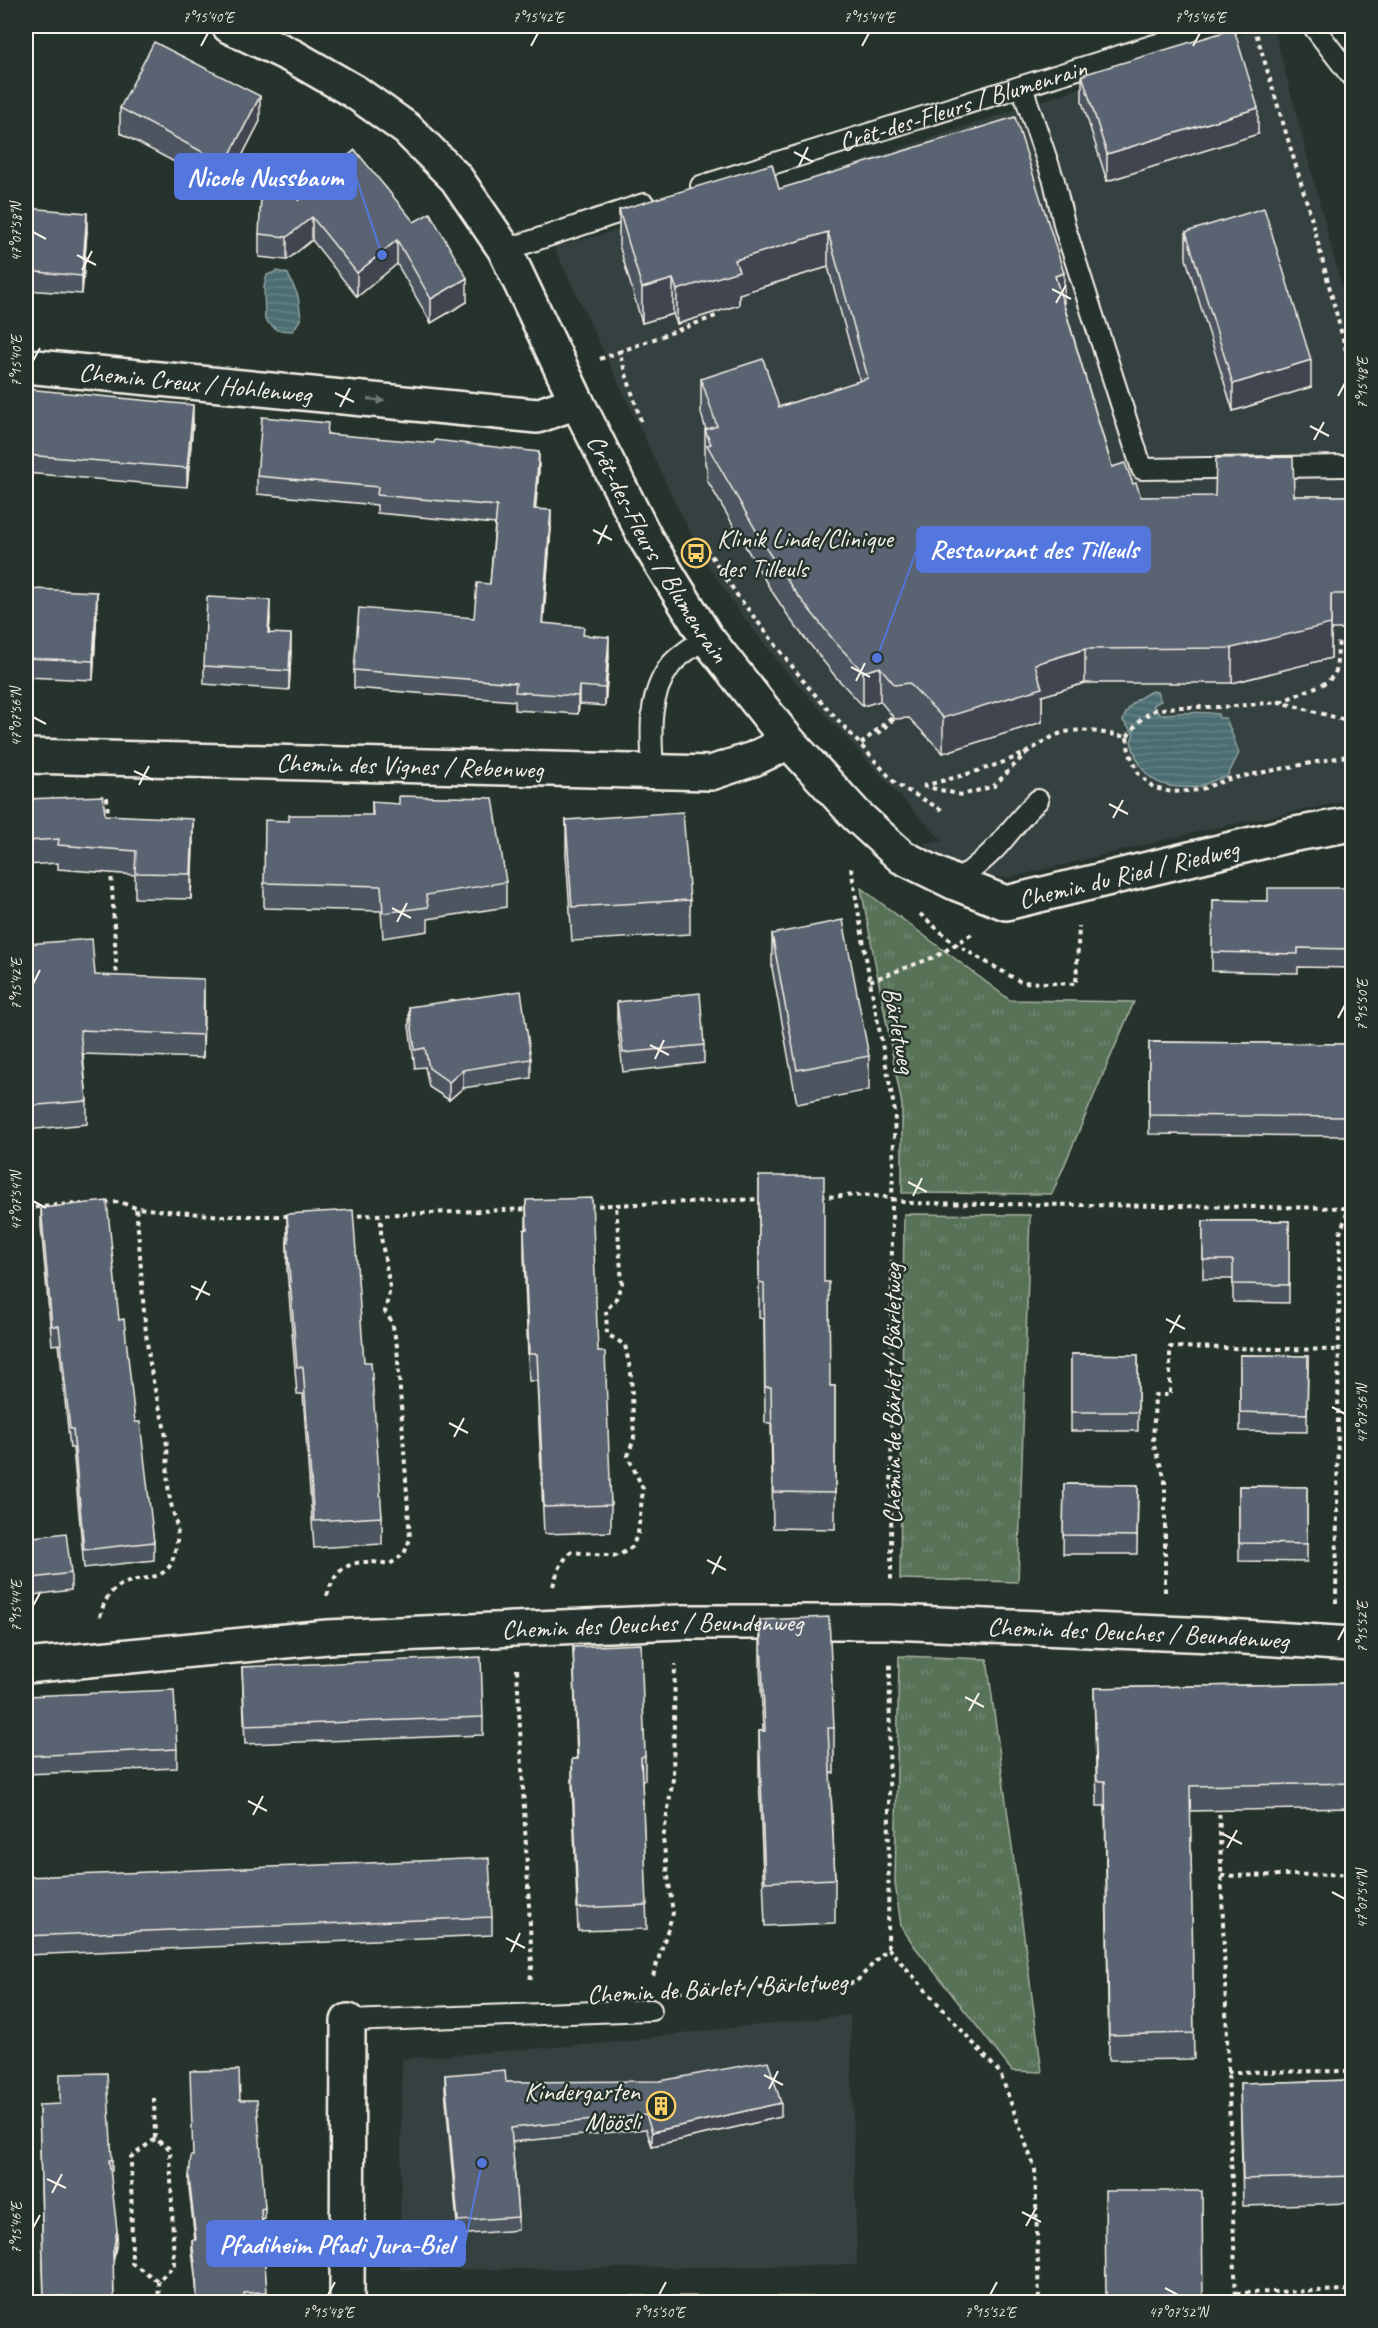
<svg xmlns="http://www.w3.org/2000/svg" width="1378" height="2328" viewBox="0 0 1378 2328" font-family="Caveat,sans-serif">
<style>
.built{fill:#364141}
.grass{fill:url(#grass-tufts);stroke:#a6b2a0;stroke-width:1.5}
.water{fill:url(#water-rules);stroke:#8fa2a1;stroke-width:1.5}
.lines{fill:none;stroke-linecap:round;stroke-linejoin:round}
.lane-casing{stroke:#f4f1e8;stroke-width:24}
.street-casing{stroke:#f4f1e8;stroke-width:38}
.path{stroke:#f4f1e8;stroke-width:4;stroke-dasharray:4.5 4.5;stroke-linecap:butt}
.lane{stroke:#26332d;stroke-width:20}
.street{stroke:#26332d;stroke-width:33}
.wall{fill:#4d5561;stroke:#f4f1e8;stroke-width:1.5}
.shaded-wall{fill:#3f454f;stroke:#f4f1e8;stroke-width:1.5}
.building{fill:#5a6371;stroke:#f4f1e8;stroke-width:1.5}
.oneway{fill:#6e766e}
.ticks{fill:none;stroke:#f4f1e8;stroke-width:2}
.labels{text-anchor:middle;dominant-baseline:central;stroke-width:5;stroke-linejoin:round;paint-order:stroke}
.street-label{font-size:26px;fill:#f4f1e8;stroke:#26332d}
.poi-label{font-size:26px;fill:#f4f1e8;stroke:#26332d;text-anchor:start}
.leader{fill:none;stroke:#5377dc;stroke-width:2}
.callout-dot{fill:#5377dc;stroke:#26332d;stroke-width:2}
.callout{fill:#5377dc;stroke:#5377dc;stroke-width:2}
.callout-label{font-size:27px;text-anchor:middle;font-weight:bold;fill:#fff}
.neatline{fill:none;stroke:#f4f1e8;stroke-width:2}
.ticks-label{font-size:15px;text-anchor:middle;fill:#f4f1e8}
</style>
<defs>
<pattern id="grass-tufts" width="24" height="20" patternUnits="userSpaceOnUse" patternTransform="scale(1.5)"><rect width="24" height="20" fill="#597258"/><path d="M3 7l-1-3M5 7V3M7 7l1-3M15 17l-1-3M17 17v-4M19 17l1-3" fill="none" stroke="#718770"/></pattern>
<pattern id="water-rules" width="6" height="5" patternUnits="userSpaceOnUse" patternTransform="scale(1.5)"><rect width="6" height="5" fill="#4b6d72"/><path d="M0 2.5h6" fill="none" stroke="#668286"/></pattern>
</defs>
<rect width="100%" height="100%" fill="#26332d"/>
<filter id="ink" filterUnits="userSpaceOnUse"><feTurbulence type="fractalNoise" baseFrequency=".0167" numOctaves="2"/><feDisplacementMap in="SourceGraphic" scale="12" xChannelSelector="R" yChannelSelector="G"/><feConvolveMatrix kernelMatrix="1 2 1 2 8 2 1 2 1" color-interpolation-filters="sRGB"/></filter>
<g filter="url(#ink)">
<g class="built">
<path d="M1266,26H1273L1352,326V800L1205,830L1009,878L982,875L945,861L923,843L943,841L898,794L788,674L738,610L704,559L677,506L554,247L800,182Z"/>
<path d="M850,2015L857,2265L400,2270L402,2059L635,2041L661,2036Z"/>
</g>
<g class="grass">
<path d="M861,888L1010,1000L1134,1002L1052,1194L902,1193V1105Z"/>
<path d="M904,1214L1030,1215L1018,1582L900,1579Z"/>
<path d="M899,1656L987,1659L1042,2072L1012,2071L915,1947L901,1926L895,1883Z"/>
</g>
<g class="water">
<path d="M277,271L288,274L298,296L301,318L293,331L277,330L265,320L264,287L267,275Z"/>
<path d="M1152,691L1157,692L1161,701L1153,705L1159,714C1179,714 1197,710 1218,714L1219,718H1226L1239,753L1227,777C1216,778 1210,782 1201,786C1195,788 1188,787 1182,787C1151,787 1138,769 1131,741L1134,734L1123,721C1127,705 1138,698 1152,691Z"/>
</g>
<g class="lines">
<g class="lane-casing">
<g id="lane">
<path d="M1313,26L1352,77"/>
<path d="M1022,87L1054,181L1065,228L1142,469L1345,466"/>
<path id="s1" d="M701,186L1216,26"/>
<path d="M505,250L644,204"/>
<path d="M653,771C651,734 647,697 670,666C678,655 695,646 706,637"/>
<path d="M955,883C971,870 988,858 1001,842C1014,827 1023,814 1038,800"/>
<path d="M348,2021L651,2010"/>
</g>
</g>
<g class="street-casing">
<g id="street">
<path id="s2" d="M229,26L294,57L355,92L407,129L456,178L505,250L577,402L646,539L706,637L789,742L856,815L902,857L955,883L1006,903L1290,835L1352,824"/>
<path id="s3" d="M26,366L537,416L577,402"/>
<path id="s4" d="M26,756L711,773L753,759L789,742"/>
<path id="s5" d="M26,1666L327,1637L680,1622H889L1212,1635L1352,1644"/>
<path d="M347,2302L348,2021"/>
</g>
</g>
<g class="path">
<path d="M1254,26L1310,213L1352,373"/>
<path d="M600,359L619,352"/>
<path d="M641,421L619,352L716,316"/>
<path d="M694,542L700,539L737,595L809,688L896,784L942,810"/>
<path d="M1280,702L1328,682L1336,671L1339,639"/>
<path d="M877,734L895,718"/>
<path d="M1127,737L1129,752L1139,774L1154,788L1172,792L1199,790L1229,779L1352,755"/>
<path d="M861,744L895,714"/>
<path d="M923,786C957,777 993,768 1025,753C1041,745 1053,733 1071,731C1089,729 1109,734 1127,737L1142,718L1155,710L1176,707H1223L1280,702L1352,722"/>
<path d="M923,786L962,795L994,786L1026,753"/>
<path d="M107,797L108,820"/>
<path d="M851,868L870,981L895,1112L892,1197L891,1582"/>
<path d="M111,869L117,979"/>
<path d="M920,914L955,944L1021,982L1076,984L1079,926"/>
<path d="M870,981L937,956L972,934"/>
<path d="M820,1197C849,1196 878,1192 906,1203L1349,1208"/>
<path d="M105,1203L120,1202L136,1208L221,1216H291"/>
<path d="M589,1206L762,1199"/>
<path d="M26,1209L50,1205L82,1204"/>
<path d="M349,1216L531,1209"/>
<path d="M553,1586C557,1572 561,1562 571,1552L618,1556L632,1547L638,1533L643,1489L628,1456L634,1438L631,1373L625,1345L607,1334L606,1310L615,1301L622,1283L616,1205"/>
<path d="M1165,1592V1479L1153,1443L1155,1395H1170V1347L1339,1350"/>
<path d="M327,1596C337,1561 357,1559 390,1564L404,1554L410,1539L397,1346L392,1322L385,1312L390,1288L381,1237V1216"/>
<path d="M1336,1603L1340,1233L1349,1208L1352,1205"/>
<path d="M100,1617C112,1563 156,1591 171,1564C173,1559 175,1552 176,1546C181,1527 171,1511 169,1493C166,1475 169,1456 166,1438C163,1417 156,1397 152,1376C142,1320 142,1264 136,1208"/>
<path d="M517,1669L532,1966L530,1982"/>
<path d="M1219,1805L1236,2302"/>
<path d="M1221,1876L1352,1874"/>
<path d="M888,1948L1000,2073L1035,2169L1039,2302"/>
<path d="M653,1976L673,1913L663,1839L673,1779L675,1664"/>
<path d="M678,1992L855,1983L888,1948L890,1662"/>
<path d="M1227,2072L1352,2071"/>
<path d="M154,2098L155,2139L170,2149L174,2266L158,2281L159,2302"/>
<path d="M155,2139L131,2157L132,2263L158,2281"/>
<path d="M1236,2293L1352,2290"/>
</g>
<use href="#lane" class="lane"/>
<use href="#street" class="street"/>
</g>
<g class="wall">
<path d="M1082,75L1258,134L1107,181L1082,102Z"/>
<path d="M120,108L260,121L225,189L120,133Z"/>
<path d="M355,150L467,302L431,323L397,264L357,297L312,240L287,260L259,257V234L298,198Z"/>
<path d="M779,189L1064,305L1112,467L1133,484L1141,497L1353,496V629H1331V658L1232,683H1085L1042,696V722L943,753L909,718L895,719L880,701L863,706L835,676L793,623L769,587L707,480V468L705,464V430H706L701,413V379L779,407L860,381L828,267L739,294V305L677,324L673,314L642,323L619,245V210Z"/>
<path d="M26,208L87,231L82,294L26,290Z"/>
<path d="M1186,232L1311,387L1233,411L1186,259Z"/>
<path d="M26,389L193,423L187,487L26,473Z"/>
<path d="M328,434L539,470L535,509L551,528L543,623L584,635L609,655L605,706L579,704L578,714L515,710V701L354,688V670L474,618L490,584L495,524L377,513V505L257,494V476Z"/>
<path d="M26,604L97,610L93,680L26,677Z"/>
<path d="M270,618L269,633L291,652L289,690L204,684V666Z"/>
<path d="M26,799L105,815L193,844L191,899L135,898V875L58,869V863L26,865Z"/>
<path d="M372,802L506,882V907L428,919V931L383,938L381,911L264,908V883L372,815Z"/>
<path d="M566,820L690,900V934L572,941L566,854Z"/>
<path d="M1353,874V968L1298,967V973L1212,971L1213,900L1268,901L1349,888Z"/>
<path d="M772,934L869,1056V1090L797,1104L772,968Z"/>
<path d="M26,944L95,975L204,1002L203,1058L83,1054L87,1101V1124L26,1130V1043H28L26,992Z"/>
<path d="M617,1002L704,1045V1063L623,1072L617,1020Z"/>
<path d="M409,1007L531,1059V1078L463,1088L449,1100L429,1087L425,1067L415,1068L409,1026Z"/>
<path d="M1149,1042L1347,1044L1346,1136L1149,1134Z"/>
<path d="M759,1176L830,1386H835V1529L773,1528L771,1423H765L764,1319L759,1318Z"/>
<path d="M526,1200L598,1352L611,1505V1532L544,1534L537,1381H529L524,1256V1230L526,1229Z"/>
<path d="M41,1208L119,1320L154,1542V1560L84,1568L73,1448H70L59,1344L52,1345L41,1226Z"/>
<path d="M287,1214L364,1362L382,1517V1544L314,1548L303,1394H297L287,1269Z"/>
<path d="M1203,1221H1289V1303L1233,1302V1279H1203Z"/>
<path d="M1071,1354L1138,1355V1431H1071Z"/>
<path d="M1240,1355L1308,1356L1307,1432L1240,1431Z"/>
<path d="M1064,1484L1138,1485L1137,1554H1063Z"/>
<path d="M1239,1486L1307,1487V1562L1239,1561Z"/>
<path d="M26,1538L71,1573V1590L26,1596Z"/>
<path d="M760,1620L834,1728V1773H830L835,1879V1923L765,1926L759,1776V1731H763L760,1665Z"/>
<path d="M573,1647L645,1756V1780H642L647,1929L578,1931L572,1782V1759H577Z"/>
<path d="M242,1667L483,1717V1735L245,1744Z"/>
<path d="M1353,1683V1808L1190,1811L1194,2059L1109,2060L1105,1806H1097L1094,1688Z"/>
<path d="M26,1696L177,1749V1768L26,1774Z"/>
<path d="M26,1877L492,1917V1935L26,1955Z"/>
<path d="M445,2075L506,2082L781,2117L652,2146L646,2129L512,2142L518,2217V2230L458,2235L445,2089Z"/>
<path d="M1353,2080V2203L1243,2206L1240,2083Z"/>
<path d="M240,2100L265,2208V2219L262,2220L267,2302H197L196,2284L192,2251V2240H195L189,2188V2177L193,2156Z"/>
<path d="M39,2105L112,2160V2171H110L117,2241L113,2262L114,2302H44Z"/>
</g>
<g class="shaded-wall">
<path d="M260,96V121L225,189V164Z"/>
<path d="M1258,108V134L1107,181V154Z"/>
<path d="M87,213V231L82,294V276Z"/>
<path d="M312,217V240L287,260V237Z"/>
<path d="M828,232V267L739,294V305L677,324V290L735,260Z"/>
<path d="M397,240V264L357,297V273Z"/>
<path d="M1064,273V308L1055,276Z"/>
<path d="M467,278V302L431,323V299Z"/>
<path d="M673,279V314L642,323V288Z"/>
<path d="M1311,360V387L1233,411V384Z"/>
<path d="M193,405V423L187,487V468Z"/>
<path d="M539,452V470L534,527V509Z"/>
<path d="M551,510V528L542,641V623Z"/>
<path d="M97,592V610L93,680V661Z"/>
<path d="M1331,594V658L1232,683V648Z"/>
<path d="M270,600V618L268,651V633Z"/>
<path d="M291,634V652L289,690V671Z"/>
<path d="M609,637V655L605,706V688Z"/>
<path d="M1085,649V683L1042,696V722L943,753V718L1035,664Z"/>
<path d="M880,667V701L863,706V672Z"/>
<path d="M579,686V704L578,714V696Z"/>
<path d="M193,819V844L191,899V874Z"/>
<path d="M204,979V1002L203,1058V1035Z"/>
<path d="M463,1070V1088L449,1100V1082Z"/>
<path d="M781,2103V2117L652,2146V2132Z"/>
<path d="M117,2230V2241L113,2263V2252Z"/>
</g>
<g class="building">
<path d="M1234,29L1258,108L1107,154L1082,75Z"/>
<path d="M154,42L260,96L225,164L120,108Z"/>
<path d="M1015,117L1064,273L1055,276L1112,467L1125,463L1133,484L1136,483L1141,497L1215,496L1216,458L1293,457L1294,496H1353V594H1331V624L1232,648L1085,649L1035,664L1042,688L943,718L909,683L895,685L880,667L863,672L835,642L793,589L769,553L707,445L711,444L705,430L717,426L701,379L763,359L779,407L868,378L828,232L735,260L739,271L677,290L673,279L642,288L619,210L772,164L779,189Z"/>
<path d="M355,150L414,222L430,213L467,278L431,299L397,240L357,273L312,217L287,237L259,234L263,156L299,201L298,198Z"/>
<path d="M26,208L87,213L82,276L26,271Z"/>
<path d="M1264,208L1311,360L1233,384L1186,232Z"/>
<path d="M26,389L193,405L187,468L26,455Z"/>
<path d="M262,417L328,423L327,434L434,443L435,440L539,452L534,509L551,510L542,623L584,627L583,635L609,637L605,688L579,686L578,696L515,692L516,683L354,670L359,608L474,618L477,583L490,584L497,506L377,495L378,487L257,476Z"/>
<path d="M34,589L97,592L93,661L26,658V604H33Z"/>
<path d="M207,597L270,600L268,633L291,634L289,671L204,666Z"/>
<path d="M103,796L105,815L193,819L191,874L135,873L136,851L58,845L59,839L26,841V799Z"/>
<path d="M399,796L493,798L506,882L426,895L428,907L383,913L381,886L264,883L265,820L289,821V815H373L372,802L399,804Z"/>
<path d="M683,812L690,900L572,907L566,820Z"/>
<path d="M1349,874H1353V949L1298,948V954L1212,952L1213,900L1268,901V888H1349Z"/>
<path d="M843,920L869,1056L797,1070L772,934Z"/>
<path d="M92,939L95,975L204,979L203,1035L80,1030L87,1101L26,1106V1043H29L26,968V944Z"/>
<path d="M521,991L531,1059L463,1070L449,1082L429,1068L425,1048L415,1050L409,1007Z"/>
<path d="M700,993L704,1045L623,1053L617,1002Z"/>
<path d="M1149,1042L1347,1044L1346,1117L1149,1115Z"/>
<path d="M759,1176H824V1282H829L830,1386H835V1493L773,1492L771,1387H765L764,1283L759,1282Z"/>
<path d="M592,1198L598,1352H605L611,1505L544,1507L537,1354H529L524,1230L527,1229L526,1200Z"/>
<path d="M107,1201L119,1320L124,1319L135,1422H140L154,1542L84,1550L73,1429H70L59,1326H52L41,1208Z"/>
<path d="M353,1210L364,1362H371L382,1517L314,1521L303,1367H297L287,1242H289L287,1214Z"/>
<path d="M1203,1221H1289V1285L1233,1284V1260H1203Z"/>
<path d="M1071,1354L1138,1355V1412H1071Z"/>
<path d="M1240,1355L1308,1356L1307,1414L1240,1412Z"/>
<path d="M1064,1484L1138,1485L1137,1536L1063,1535Z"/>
<path d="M1239,1486L1307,1487V1544L1239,1543Z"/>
<path d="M66,1533L71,1573L26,1579V1538Z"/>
<path d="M829,1617L834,1728H828L835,1879L765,1882L759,1731H765L760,1620Z"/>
<path d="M641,1644L645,1756L641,1757L647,1905L578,1908L572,1759H578L573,1647Z"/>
<path d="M481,1657L483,1717L245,1726L242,1667Z"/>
<path d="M1353,1683V1783L1190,1786L1194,2033L1109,2035L1105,1781H1097L1094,1688Z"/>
<path d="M174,1690L177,1749L26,1756V1696Z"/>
<path d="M489,1858L492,1917L26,1936V1877Z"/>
<path d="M768,2061L781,2103L652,2132L646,2115L511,2128L518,2217L458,2221L445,2075L505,2070L506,2082L660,2081Z"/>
<path d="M239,2070L240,2100H257L265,2208L261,2209L267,2292L244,2293L245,2302H197L196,2273L192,2240H196L189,2177L191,2156H193L190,2071Z"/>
<path d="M107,2073L112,2160H109L117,2230L113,2252L114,2302H66V2296L44,2297L39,2105L60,2104V2074Z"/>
<path d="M1353,2080V2176L1243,2179L1240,2083Z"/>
<path d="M1105,2191H1202L1203,2302H1106Z"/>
<path d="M610,2296L1022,2298V2302H610Z"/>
</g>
<defs><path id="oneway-solid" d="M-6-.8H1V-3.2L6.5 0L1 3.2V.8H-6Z" transform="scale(1.5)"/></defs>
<use class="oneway" href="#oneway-solid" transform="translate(376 400) rotate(6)"/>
</g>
<path class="ticks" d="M201,46L208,33M531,46L538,33M862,46L869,33M1193,46L1200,33M794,152L813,162M799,166L808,147M33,232L46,239M77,255L96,265M82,270L92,251M1052,289L1071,299M1056,303L1066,285M33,361L40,348M335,393L354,402M1338,396L1345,383M340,407L350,388M1310,426L1329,436M1314,440L1324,422M593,530L612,540M598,544L607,525M851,667L870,677M856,681L865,663M33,717L46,724M134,771L153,780M139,785L149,766M1109,804L1128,814M1113,818L1123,800M392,908L411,918M397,922L407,903M33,984L40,970M1338,1018L1345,1005M650,1045L669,1055M655,1059L664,1040M908,1182L927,1192M913,1196L922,1178M33,1201L46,1208M191,1286L210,1295M196,1300L206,1281M1166,1319L1185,1329M1170,1333L1180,1315M1332,1407L1345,1414M449,1423L468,1433M454,1437L464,1418M707,1560L726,1570M712,1574L721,1556M33,1606L40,1593M1338,1640L1345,1627M965,1697L984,1707M969,1711L979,1693M248,1801L267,1811M253,1815L263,1796M1223,1834L1242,1844M1227,1848L1237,1830M1332,1892L1345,1899M506,1938L525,1948M511,1952L520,1933M764,2075L783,2085M769,2089L778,2071M47,2179L66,2188M52,2193L62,2174M1022,2212L1041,2222M1026,2226L1036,2208M33,2228L40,2215M1165,2288L1178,2295M328,2295L335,2282M659,2295L666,2282M990,2295L997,2282"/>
<defs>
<g id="bus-ring" transform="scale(1.5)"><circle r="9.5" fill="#26332d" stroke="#ffd166" stroke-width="1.5"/><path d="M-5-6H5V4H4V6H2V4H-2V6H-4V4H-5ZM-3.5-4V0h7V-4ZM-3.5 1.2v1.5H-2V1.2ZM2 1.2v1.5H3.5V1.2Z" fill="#ffd166"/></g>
<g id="building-ring" transform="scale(1.5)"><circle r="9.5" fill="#26332d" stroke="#ffd166" stroke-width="1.5"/><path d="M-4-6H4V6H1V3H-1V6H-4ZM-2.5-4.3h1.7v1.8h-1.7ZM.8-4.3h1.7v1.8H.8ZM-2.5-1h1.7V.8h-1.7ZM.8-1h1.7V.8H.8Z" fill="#ffd166"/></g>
</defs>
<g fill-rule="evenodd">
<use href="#bus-ring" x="696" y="553"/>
<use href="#building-ring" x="661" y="2106"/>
</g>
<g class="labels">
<g class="street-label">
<text stroke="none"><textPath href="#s1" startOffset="274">Crêt-des-Fleurs / Blumenrain</textPath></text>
<text stroke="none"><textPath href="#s3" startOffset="170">Chemin Creux / Hohlenweg</textPath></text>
<text stroke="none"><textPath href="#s2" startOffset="698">Crêt-des-Fleurs / Blumenrain</textPath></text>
<text stroke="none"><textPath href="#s4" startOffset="384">Chemin des Vignes / Rebenweg</textPath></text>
<text stroke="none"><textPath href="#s2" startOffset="1334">Chemin du Ried / Riedweg</textPath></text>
<text transform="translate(899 1030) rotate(79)">Bärletweg</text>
<text transform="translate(892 1394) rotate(-90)">Chemin de Bärlet / Bärletweg</text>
<text stroke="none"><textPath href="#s5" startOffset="628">Chemin des Oeuches / Beundenweg</textPath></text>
<text stroke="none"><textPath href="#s5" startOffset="1114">Chemin des Oeuches / Beundenweg</textPath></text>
<text transform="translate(717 1988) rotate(-3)">Chemin de Bärlet / Bärletweg</text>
</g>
<g class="poi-label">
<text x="717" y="538">Klinik Linde/Clinique<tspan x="717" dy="30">des Tilleuls</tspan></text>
<text x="640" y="2091" text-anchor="end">Kindergarten<tspan x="640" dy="30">Möösli</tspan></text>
</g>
</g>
<path class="leader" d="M382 255L356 177M877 658L917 549M482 2163L465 2243"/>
<g class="callout-dot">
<circle cx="382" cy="255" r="6"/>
<circle cx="877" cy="658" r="6"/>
<circle cx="482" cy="2163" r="6"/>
</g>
<g class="callout">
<rect x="175" y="154" width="181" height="45" rx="6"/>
<rect x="917" y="527" width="233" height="45" rx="6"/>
<rect x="207" y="2221" width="258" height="45" rx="6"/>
</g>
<g class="callout-label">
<text x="265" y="186">Nicole Nussbaum</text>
<text x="1034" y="558">Restaurant des Tilleuls</text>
<text x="336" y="2253">Pfadiheim Pfadi Jura-Biel</text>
</g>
<rect width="1378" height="2328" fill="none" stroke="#26332d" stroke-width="66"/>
<rect x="33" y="33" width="1312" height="2262" class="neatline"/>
<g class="ticks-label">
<text x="208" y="22">7°15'40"E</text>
<text x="538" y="22">7°15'42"E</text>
<text x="869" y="22">7°15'44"E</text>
<text x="1200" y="22">7°15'46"E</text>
<text transform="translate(16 232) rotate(-90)" y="5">47°07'58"N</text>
<text transform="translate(16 361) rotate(-90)" y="5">7°15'40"E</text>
<text transform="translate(1362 383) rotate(-90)" y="5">7°15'48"E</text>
<text transform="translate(16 717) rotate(-90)" y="5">47°07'56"N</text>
<text transform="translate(16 984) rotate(-90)" y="5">7°15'42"E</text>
<text transform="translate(1362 1005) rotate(-90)" y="5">7°15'50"E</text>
<text transform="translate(16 1201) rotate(-90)" y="5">47°07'54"N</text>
<text transform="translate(1362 1414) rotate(-90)" y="5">47°07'56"N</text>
<text transform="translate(16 1606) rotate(-90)" y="5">7°15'44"E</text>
<text transform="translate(1362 1627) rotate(-90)" y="5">7°15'52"E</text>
<text transform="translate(1362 1899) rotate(-90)" y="5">47°07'54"N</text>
<text transform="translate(16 2228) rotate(-90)" y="5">7°15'46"E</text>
<text x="328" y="2317">7°15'48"E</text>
<text x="659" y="2317">7°15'50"E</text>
<text x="990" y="2317">7°15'52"E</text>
<text x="1178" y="2317">47°07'52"N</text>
</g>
</svg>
